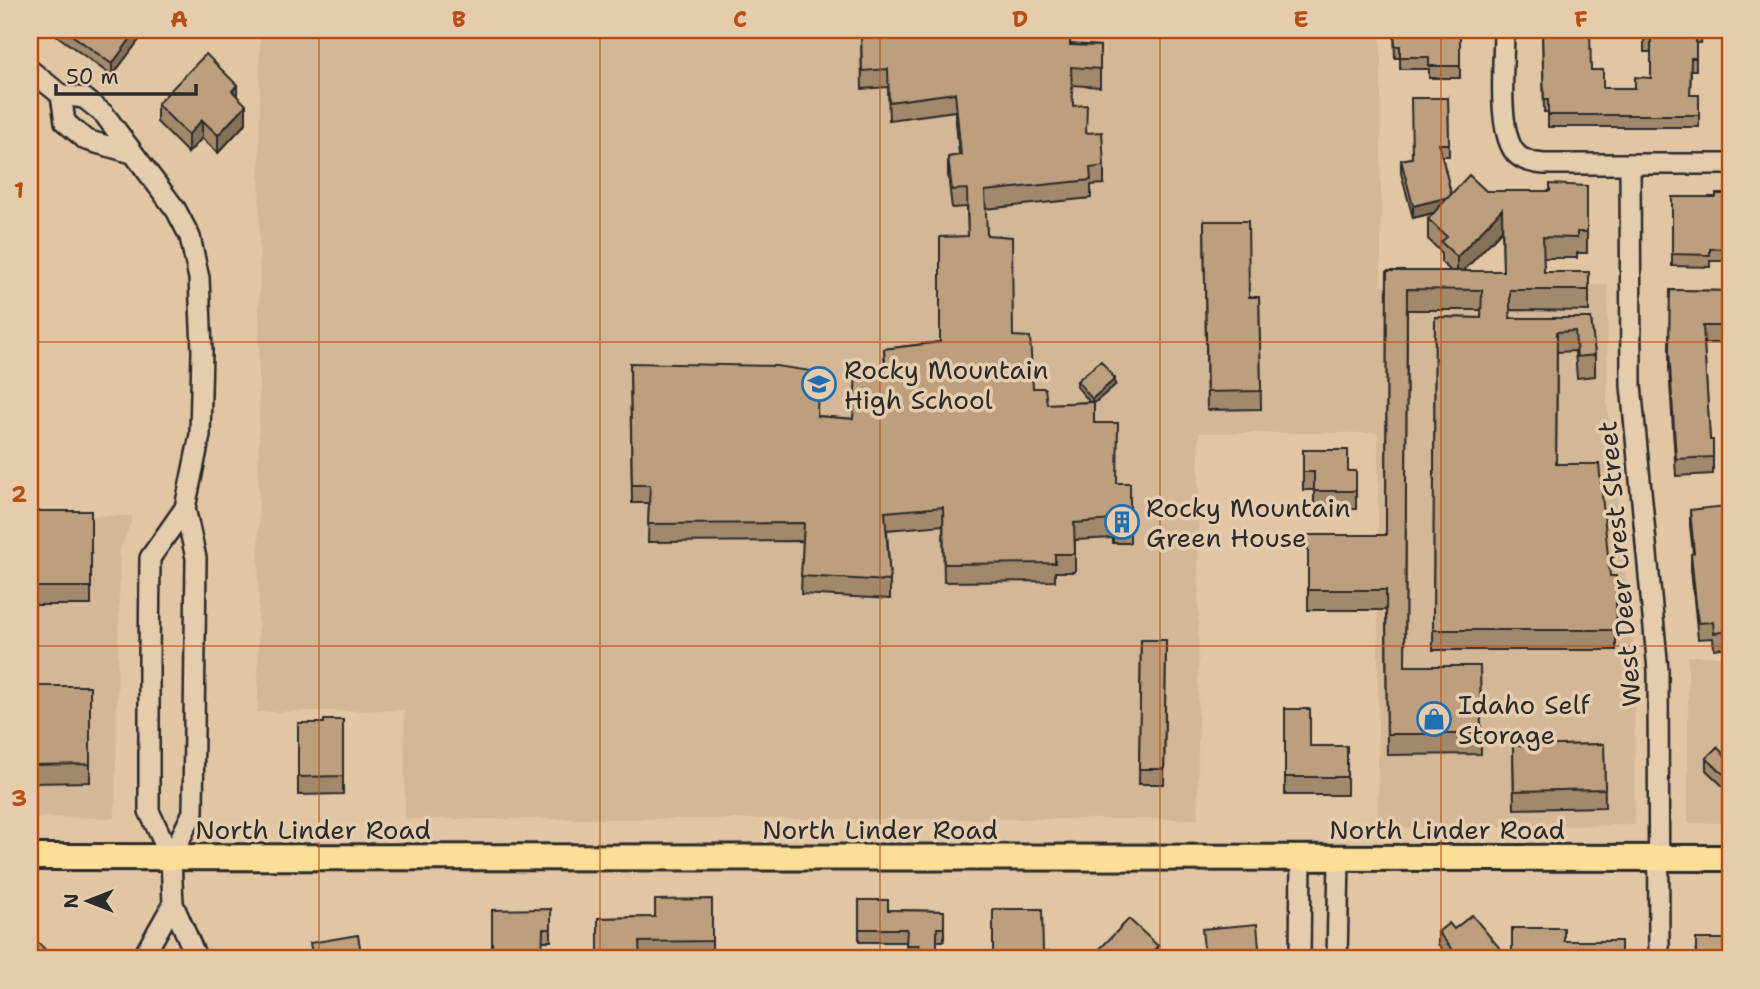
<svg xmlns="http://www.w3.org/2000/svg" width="1760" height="989" viewBox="0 0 1760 989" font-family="'Shantell Sans',sans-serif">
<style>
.built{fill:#d4b796}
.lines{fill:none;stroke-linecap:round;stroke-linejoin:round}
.minor-casing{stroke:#2b2b2b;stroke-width:24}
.major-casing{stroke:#2b2b2b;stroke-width:30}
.minor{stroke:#e4ccad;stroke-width:19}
.major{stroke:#fcde96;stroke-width:24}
.wall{fill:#a3896c;stroke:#2b2b2b;stroke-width:2;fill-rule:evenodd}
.shaded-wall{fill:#856f58;stroke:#2b2b2b;stroke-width:2}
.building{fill:#be9f7d;stroke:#2b2b2b;stroke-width:2}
.grid{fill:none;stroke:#b94e14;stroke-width:2;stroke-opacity:0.55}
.labels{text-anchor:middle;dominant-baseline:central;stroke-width:7;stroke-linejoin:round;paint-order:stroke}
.poi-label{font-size:26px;fill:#2b2b2b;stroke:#e4ccad;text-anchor:start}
.street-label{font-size:26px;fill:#2b2b2b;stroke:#e4ccad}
.neatline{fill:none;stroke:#b94e14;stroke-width:2.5}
.grid-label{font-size:23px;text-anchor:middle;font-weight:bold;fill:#b94e14}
</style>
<rect width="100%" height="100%" fill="#e2c6a4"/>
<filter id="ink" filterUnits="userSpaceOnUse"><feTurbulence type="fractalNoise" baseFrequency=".0143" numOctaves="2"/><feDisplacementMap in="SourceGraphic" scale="14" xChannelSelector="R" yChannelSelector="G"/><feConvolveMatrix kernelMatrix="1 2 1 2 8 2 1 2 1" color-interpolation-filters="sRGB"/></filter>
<g filter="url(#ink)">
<g class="built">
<path d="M260,30H1381V286L1608,285L1607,403L1634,655L1635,825L1378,828V433H1199L1198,819H405L404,710L258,712Z"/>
<path d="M30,515L133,516L120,550L115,818L30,817Z"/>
<rect x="1688" y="656" width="42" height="167"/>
</g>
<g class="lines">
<g class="minor-casing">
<g id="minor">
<path d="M1504,30C1504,60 1497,127 1514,151C1520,160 1533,163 1544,164H1730"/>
<path d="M30,70L61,95"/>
<path d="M132,153L86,140L65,122L61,95L84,98L104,114L176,210L190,237L199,278L202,351L200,435L185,508L150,558L149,662V811L171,858L173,904L197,959"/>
<path d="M1630,164L1631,385L1658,670L1659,959"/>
<path d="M171,858L193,812L196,558L185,508"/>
<path d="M142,959L173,904"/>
<path d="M1300,959L1301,859"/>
<path d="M1337,959L1339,859"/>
</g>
</g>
<g class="major-casing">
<path id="major" d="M30,857L1730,858"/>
</g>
<use href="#minor" class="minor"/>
<use href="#major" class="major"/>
</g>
<g class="wall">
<path d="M56,30H153L146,39L142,36L112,76L56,35Z"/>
<path d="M861,30L1100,46V87L1072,85L1073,106L1104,166V184L1091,185V198L985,209L987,235L1013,336L1033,388L1047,404L1090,402L1077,387V381L1115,385L1094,403V423L1117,483H1130V543H1113V538L1075,540V572H1055V581L944,582L943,525L887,530L890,581V599L801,594L803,541L648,542L649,503H632L630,363L817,416L853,419L885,374L884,349L940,342L968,236L967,207L952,208L948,175V157L959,155L955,111L889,120L888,87L862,89Z"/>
<path d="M1394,30H1460V78H1429V69H1400V58H1395Z"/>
<path d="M1542,30L1591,70L1603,88H1635L1651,78V52H1644V30H1703L1701,43H1696V70H1691L1690,95H1699V127H1548V112H1544Z"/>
<path d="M237,96L246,123L218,153L202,138L188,153L157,122V104Z"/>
<path d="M1448,98L1449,156H1442L1451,194L1486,191H1550L1587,186V253H1577V258H1543L1544,272H1589V311L1510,310V318H1591L1595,355V376L1577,378L1575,351L1557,352L1556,464L1610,576H1616V650H1433L1435,317L1481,318L1482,310H1407L1405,666H1480L1481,754L1387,755L1386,610H1308V535H1386L1387,271H1451L1441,262V252L1428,239V219L1434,213L1413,218L1401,173V160L1411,158ZM1502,230L1503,271H1463Z"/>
<path d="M1730,194V261H1710V267L1672,266V197H1716Z"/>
<path d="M1204,221L1249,297H1259L1261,409L1207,410Z"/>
<path d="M1670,290L1730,291V343H1704L1710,440L1713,457V474L1676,476L1669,368Z"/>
<path d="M1303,450L1348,471H1356V509H1314V490H1303Z"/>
<path d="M1690,510L1727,519H1730V565H1728L1730,585V647L1714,649L1713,638L1698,639L1691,570V554L1693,553L1690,526Z"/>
<rect x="30" y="511" width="61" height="94"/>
<path d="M1141,640H1166L1164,784H1139Z"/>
<path d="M31,686H90V782L31,783Z"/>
<path d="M1285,709L1310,746H1347V795H1285Z"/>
<path d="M343,720V794L298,795V723H324Z"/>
<path d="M1604,744L1605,807L1514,809L1513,746Z"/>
<path d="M1706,758L1730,761L1728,791L1706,770Z"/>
<path d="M712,899V954L640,955V959H598V918L655,917Z"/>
<path d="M859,900L888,910L944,911V941H937V959H918V958H906L907,942H859Z"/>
<path d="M551,909V941H543L492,951Z"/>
<path d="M1454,929L1502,959H1450L1438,944V932Z"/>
</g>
<g class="shaded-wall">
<path d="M137,30H142V36L112,76V64Z"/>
<path d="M146,30H153L146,39Z"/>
<path d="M237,85V103L232,91Z"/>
<path d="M246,105V123L218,153V135Z"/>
<path d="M202,120V138L188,153V135Z"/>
<path d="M1452,196V208L1413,218V206Z"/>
<path d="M1502,209V230L1457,278V257Z"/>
<path d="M1115,379V385L1092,405V399Z"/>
<path d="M1730,776V788L1728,791V778Z"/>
<path d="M1158,946V958L1148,959V956Z"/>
<path d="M1502,951V959H1491Z"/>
</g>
<g class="building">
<path d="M65,30H137L112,64Z"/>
<path d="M861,30H1070V45L1100,46V69L1071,67L1073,106L1087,105L1086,133L1102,132L1104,166L1090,168L1091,180L985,191L987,235L1012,237L1013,336L1030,337L1033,388H1045L1047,404L1094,402V423H1118L1117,483H1130V525H1113V520L1074,523L1075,554H1055V563L944,564L943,507L885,512L890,581L801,576L804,523L648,524L650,485H632L630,363L776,366L818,372L817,416L853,419L856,374L886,375L884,349L940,342V237L968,236L967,189L952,190L948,157L961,155L955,93L889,102L888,69L862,71Z"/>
<path d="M1394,30H1460V66H1429V57H1400V46H1395Z"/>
<path d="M1542,30H1590L1591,70H1603V88H1635V77L1651,78V39H1644V30H1701H1696V58H1691L1690,95H1699V115H1548V100H1544Z"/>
<path d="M206,54L237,85L232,91L246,105L218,135L202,120L188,135L157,104Z"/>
<path d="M1411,98H1448L1449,144H1439L1451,194L1449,197L1413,206L1401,160L1412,158Z"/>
<path d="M1469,175L1486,191H1550V184L1587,186V232H1577V238L1543,237L1544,272H1589V290H1510V318H1591L1595,355L1577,357L1575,331L1557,332L1556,464H1599L1610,576H1616V630H1433L1435,317L1481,318L1482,290L1407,289L1405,666H1480L1481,734H1387L1386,590H1308V535H1386L1387,271H1503L1502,209L1457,257L1441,242L1447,237L1428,219Z"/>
<path d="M1716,194H1730V248L1710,249V255L1672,254V197H1716Z"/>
<path d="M1204,221H1248L1249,297H1259L1261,391L1207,392Z"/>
<path d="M1670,290L1730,291V326H1703L1710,440H1713V457L1676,459L1669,351Z"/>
<path d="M1101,361L1115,379L1092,399L1077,381Z"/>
<path d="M1303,450H1348V471H1356V491H1314V472H1303Z"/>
<path d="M1726,506L1727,519H1730V549H1726L1730,585V631L1714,633L1713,622L1698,623L1691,554L1694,553L1690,510Z"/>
<rect x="30" y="511" width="61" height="76"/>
<path d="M1141,640H1166L1164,769H1139Z"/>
<path d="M31,686H90V764L31,765Z"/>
<path d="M1285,709H1310V746H1347V777H1285Z"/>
<path d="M324,720H343V776L298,777V723H324Z"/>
<path d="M1604,744L1605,789L1514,791L1513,746Z"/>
<path d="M1717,747L1730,761V776L1728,778L1706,758Z"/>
<path d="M712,899V941L639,942L640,959H602V954H598V918L655,917V900Z"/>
<path d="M859,900H888V910L944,911V928H937V955H935V959H918L919,945H906L907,929H859Z"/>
<path d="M551,909V929H543L542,959H485V951H492V910Z"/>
<path d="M993,909H1042L1043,951H1049V959H993Z"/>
<path d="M1472,915L1502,951L1491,959H1460L1438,932L1449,923L1454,929Z"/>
<path d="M1129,919L1158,946L1148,956L1152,959H1090Z"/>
<path d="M1257,924L1260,959H1205L1202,929Z"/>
<path d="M1512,928H1564V941H1621V959H1512Z"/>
<path d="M30,935L52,956L49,959H30Z"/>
<path d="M358,935L362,959H313L310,943Z"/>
<rect x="1696" y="939" width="34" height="20"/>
</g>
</g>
<path class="grid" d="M319,30V959M600,30V959M880,30V959M1160,30V959M1441,30V959M30,342H1730M30,646H1730"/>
<defs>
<g id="school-ring" transform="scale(1.75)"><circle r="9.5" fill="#e4ccad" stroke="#1f6fb2" stroke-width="1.5"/><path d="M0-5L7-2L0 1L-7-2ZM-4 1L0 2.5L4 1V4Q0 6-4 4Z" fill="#1f6fb2"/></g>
<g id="building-ring" transform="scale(1.75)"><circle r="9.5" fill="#e4ccad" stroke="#1f6fb2" stroke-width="1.5"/><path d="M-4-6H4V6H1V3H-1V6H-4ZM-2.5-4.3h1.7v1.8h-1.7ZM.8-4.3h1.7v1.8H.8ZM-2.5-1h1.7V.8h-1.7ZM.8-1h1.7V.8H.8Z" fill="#1f6fb2"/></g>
<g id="shop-ring" transform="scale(1.75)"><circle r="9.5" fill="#e4ccad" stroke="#1f6fb2" stroke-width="1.5"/><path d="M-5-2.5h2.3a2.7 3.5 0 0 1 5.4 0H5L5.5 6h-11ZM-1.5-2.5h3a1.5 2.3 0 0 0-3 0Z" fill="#1f6fb2"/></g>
</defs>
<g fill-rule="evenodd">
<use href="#school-ring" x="819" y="384"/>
<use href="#building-ring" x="1122" y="522"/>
<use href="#shop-ring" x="1434" y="719"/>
</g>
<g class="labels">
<g class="poi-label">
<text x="844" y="369">Rocky Mountain<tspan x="844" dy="30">High School</tspan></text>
<text x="1146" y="507">Rocky Mountain<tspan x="1146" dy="30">Green House</tspan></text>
<text x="1458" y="704">Idaho Self<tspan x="1458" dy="30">Storage</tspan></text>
</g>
<g class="street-label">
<text transform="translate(1619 564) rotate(-95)">West Deer Crest Street</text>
<text x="313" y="829">North Linder Road</text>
<text x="880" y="829">North Linder Road</text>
<text x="1447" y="829">North Linder Road</text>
</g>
</g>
<rect width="1760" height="989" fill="none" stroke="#e4ccad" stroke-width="77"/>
<g transform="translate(88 901) rotate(270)" stroke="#e4ccad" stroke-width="5" paint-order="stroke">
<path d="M0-5L12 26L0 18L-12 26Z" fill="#2b2b2b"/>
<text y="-10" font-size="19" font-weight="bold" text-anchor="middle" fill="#2b2b2b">N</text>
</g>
<path d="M56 84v10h140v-10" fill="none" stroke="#2b2b2b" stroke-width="3.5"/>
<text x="66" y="84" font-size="21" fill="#2b2b2b" stroke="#e4ccad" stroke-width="5" paint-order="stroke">50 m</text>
<rect x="38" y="38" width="1684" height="912" class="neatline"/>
<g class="grid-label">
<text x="179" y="27">A</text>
<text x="459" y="27">B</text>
<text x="740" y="27">C</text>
<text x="1020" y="27">D</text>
<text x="1301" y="27">E</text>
<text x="1581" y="27">F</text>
<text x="19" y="198">1</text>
<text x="19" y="502">2</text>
<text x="19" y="806">3</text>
</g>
</svg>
